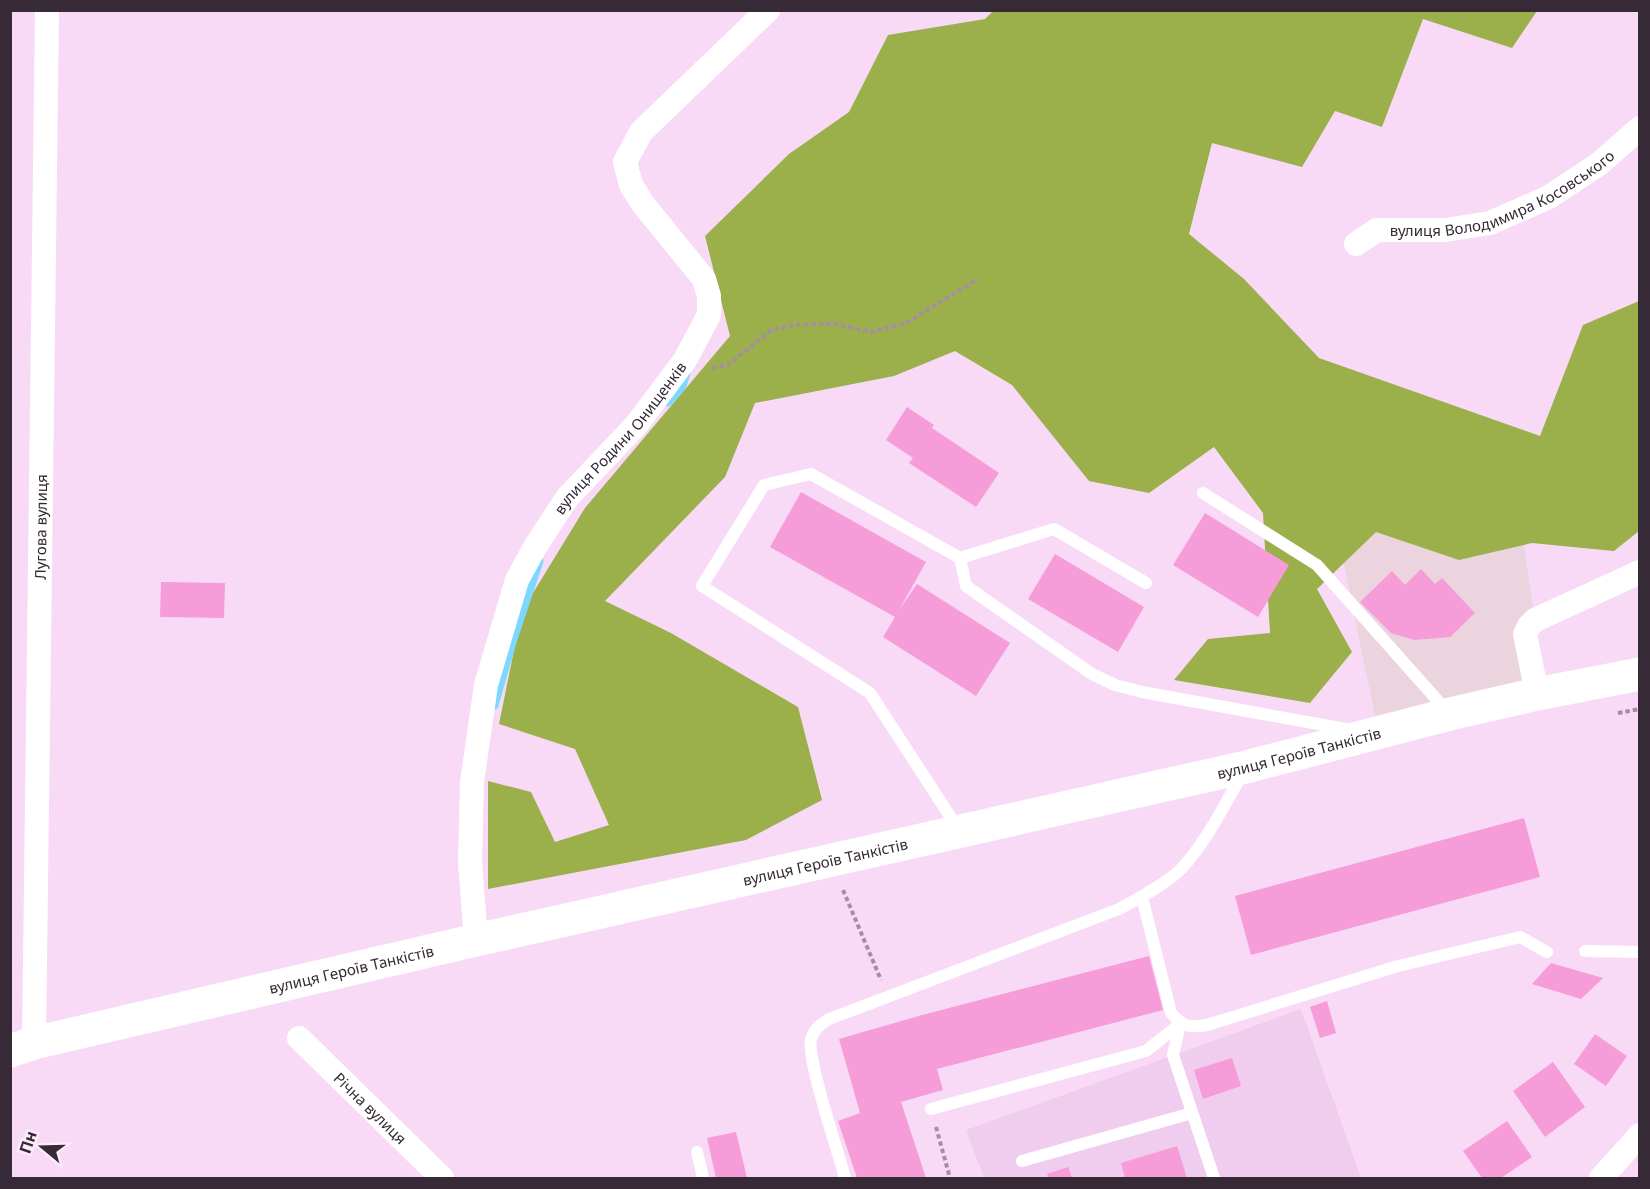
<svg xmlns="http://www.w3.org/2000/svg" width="1650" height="1189" viewBox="0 0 1650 1189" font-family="'Noto Sans',sans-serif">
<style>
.commercial{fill:#ecd4de}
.built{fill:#f0cdef}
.forest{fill:#9baf4a}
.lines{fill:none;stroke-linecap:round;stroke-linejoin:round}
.stream{stroke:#7cd8ff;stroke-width:9}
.building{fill:#f69cd8}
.path{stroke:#a48ea3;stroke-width:4;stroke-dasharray:4.5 3;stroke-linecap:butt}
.service{stroke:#fff;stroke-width:12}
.minor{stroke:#fff;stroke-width:24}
.secondary{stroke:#fff;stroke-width:33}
.labels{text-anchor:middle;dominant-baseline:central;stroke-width:6;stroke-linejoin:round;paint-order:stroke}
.street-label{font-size:15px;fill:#352a35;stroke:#feecfd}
</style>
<rect width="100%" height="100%" fill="#f8daf7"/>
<path class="commercial" d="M1519,512L1544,682L1375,716L1337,531Z"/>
<path class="built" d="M1301,1009L1361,1178H984L966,1130Z"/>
<path class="forest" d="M994,10L1537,11L1512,48L1423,19L1382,127L1335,111L1302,167L1212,143L1189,234L1244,279L1319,358L1540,436L1583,325L1639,301V531L1614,551L1532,543L1459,560L1376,532L1317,589L1352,652L1310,703L1174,680L1208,639L1270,633L1263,513L1214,447L1149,493L1089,481L1012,385L955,351L894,376L755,403L725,477L605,601L671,633L798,707L822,800L746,840L488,889V781L531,792L555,842L609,825L575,749L499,724L522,611L585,508L730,336L705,236L789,154L849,112L888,35L985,19Z"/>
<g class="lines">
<g class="stream">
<path d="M668,402L682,386L686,373"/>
<path d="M494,705L512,642L539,561"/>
</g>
</g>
<g class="building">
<path d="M907,407L934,425L932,428L999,473L976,507L909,463L913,458L886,440Z"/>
<path d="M801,492L926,562L899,610L917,584L1010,643L976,696L883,637L895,617L770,547Z"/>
<path d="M1205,513L1289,565L1258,617L1173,565Z"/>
<path d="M1055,554L1144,607L1118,652L1028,599Z"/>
<path d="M1421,569L1435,584L1442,578L1475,613L1450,637L1414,640L1391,633L1360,602L1392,571L1405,585Z"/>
<path d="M161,582L225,583L224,618L160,617Z"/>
<path d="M1524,818L1540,877L1251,955L1235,896Z"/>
<path d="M1149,956L1163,1010L937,1069L943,1090L901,1102L926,1178H857L838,1121L860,1113L839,1039L922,1015Z"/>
<path d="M1551,963L1603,978L1581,999L1532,984Z"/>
<path d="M1327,1001L1336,1033L1320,1038L1310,1007Z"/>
<path d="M1595,1034L1627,1056L1606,1086L1574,1064Z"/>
<path d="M1232,1058L1241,1086L1203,1099L1194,1070Z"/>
<path d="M1553,1062L1585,1107L1545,1137L1513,1091Z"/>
<path d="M1507,1121L1532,1157L1501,1178H1482L1463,1151Z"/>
<path d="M736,1132L747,1178H716L707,1138Z"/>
<path d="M1177,1146L1187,1178H1125L1121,1163Z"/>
<path d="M1068,1167L1072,1178H1049L1047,1174Z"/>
</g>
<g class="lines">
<g class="path">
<path d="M712,368L728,365L771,330L794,325L835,324L871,332L906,323L978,279"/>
<path d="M1618,713L1640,709"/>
<path d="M843,890L881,980"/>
<path d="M936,1127L950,1178"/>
</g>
<g class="service">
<path d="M1203,493L1317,565L1447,711"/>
<path d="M960,558L1054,529L1146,583"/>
<path d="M959,830L870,693L702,586L764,485L811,474L960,558L966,586L1092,674L1115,685L1142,692L1351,730"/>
<path d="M1142,897L1171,1013C1184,1027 1188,1028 1207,1025L1398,966L1520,937L1547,952"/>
<path d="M1585,951L1640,952"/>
<path d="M1180,1024L1173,1055L1214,1178"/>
<path d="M931,1109L1146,1051L1180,1024"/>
<path d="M697,1152L703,1178"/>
<path d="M1022,1161L1192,1113"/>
<path d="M845,1178C839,1154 806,1058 811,1039C814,1029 821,1024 829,1019L1119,909C1137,899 1168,883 1182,868C1207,841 1224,805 1243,773"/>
</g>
<g class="minor">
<path id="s1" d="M1356,244L1377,230H1445L1490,223L1549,197L1599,164L1640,128"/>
<path d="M1537,694L1525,634L1529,626L1535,620L1640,572"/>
<path id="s2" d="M476,940L470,862L472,782L486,685L517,580L535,547L567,498L637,424L685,360L709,315V296L704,279L643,204L631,185L625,162L641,132L768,10"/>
<path id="s3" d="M299,1038L442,1178"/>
<path id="s4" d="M34,1043L47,10"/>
<path d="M1601,1178L1640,1135"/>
</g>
<path class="secondary" id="s5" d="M10,1051L34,1043L476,940L1246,767L1450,714L1537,694L1640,674"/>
</g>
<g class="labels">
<g class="street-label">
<text stroke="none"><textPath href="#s1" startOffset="159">вулиця Володимира Косовського</textPath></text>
<text stroke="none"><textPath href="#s2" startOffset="542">вулиця Родини Онищенків</textPath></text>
<text stroke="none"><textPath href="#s4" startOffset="516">Лугова вулиця</textPath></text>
<text stroke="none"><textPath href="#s5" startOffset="1323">вулиця Героїв Танкістів</textPath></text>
<text stroke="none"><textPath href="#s5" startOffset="837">вулиця Героїв Танкістів</textPath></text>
<text stroke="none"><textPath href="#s5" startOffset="351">вулиця Героїв Танкістів</textPath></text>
<text stroke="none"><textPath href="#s3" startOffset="100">Річна вулиця</textPath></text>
</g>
</g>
<rect width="1650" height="1189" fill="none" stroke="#352a35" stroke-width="24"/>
<g transform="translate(42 1147) rotate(289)" stroke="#feecfd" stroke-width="4.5" paint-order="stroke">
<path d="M0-4.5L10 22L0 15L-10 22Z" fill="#352a35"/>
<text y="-9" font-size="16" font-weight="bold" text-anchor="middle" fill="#352a35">Пн</text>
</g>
</svg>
